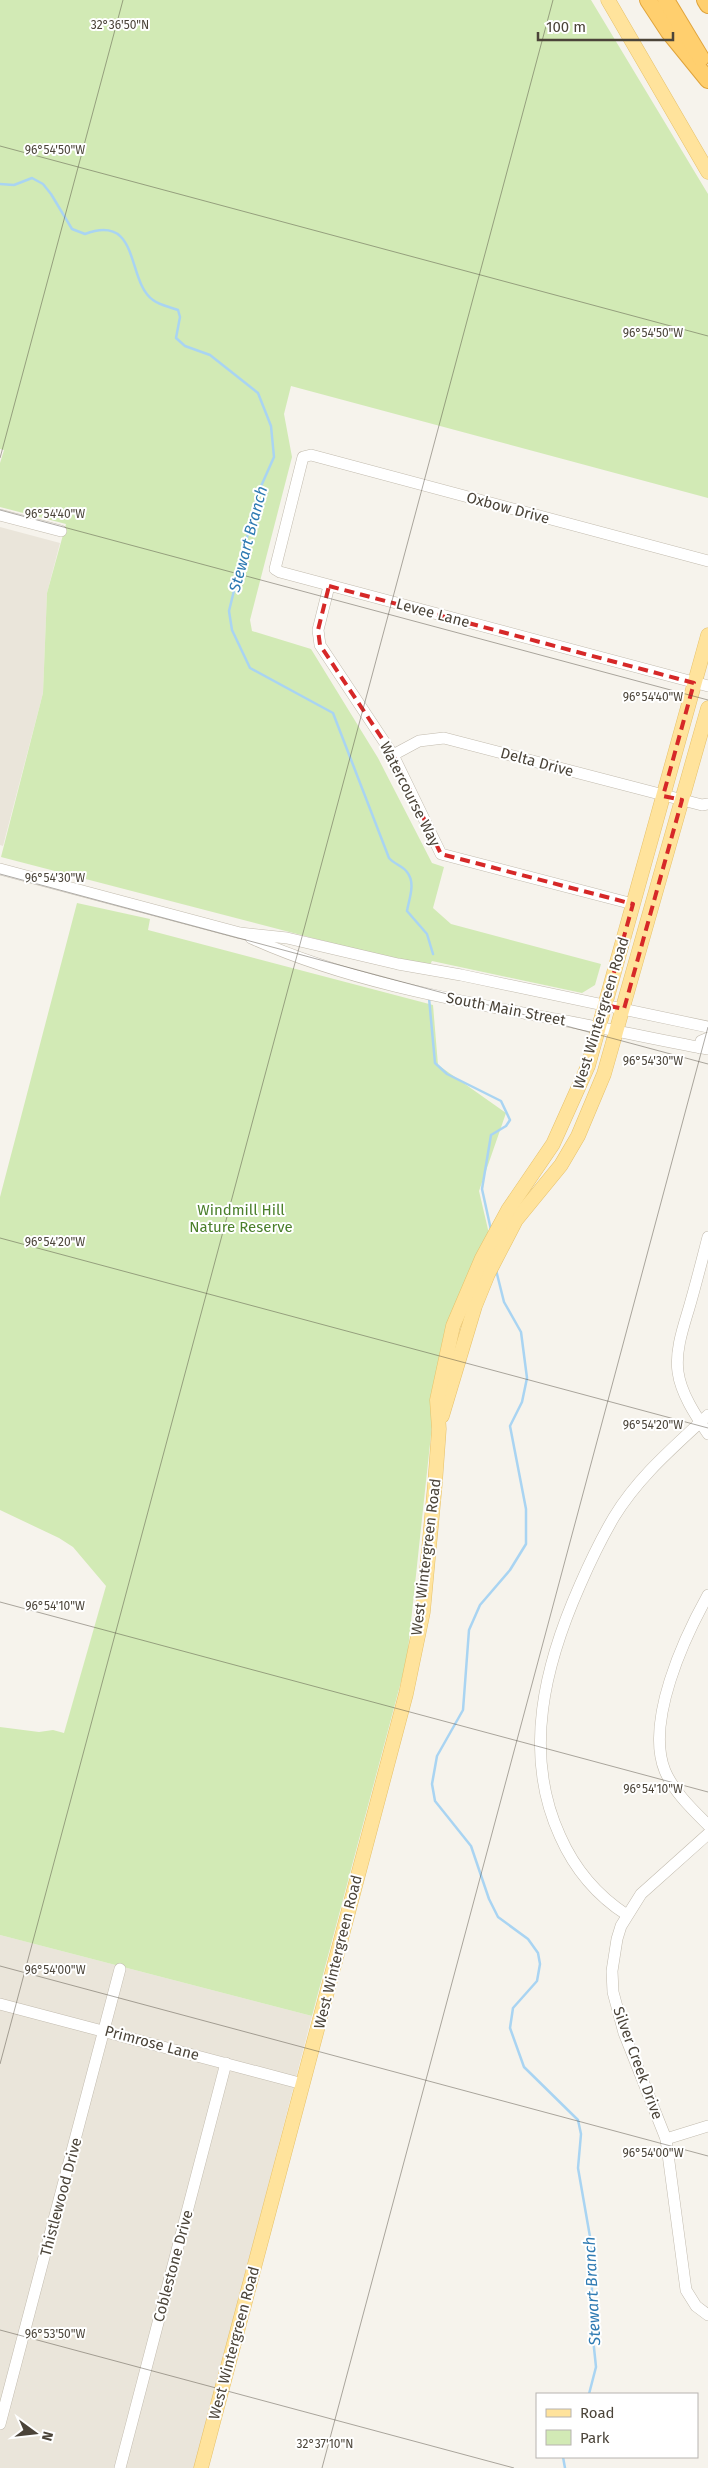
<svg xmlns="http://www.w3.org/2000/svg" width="708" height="2468" viewBox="0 0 708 2468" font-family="'Fira Sans',sans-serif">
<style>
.residential{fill:#eae5da}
.green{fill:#d2eab5}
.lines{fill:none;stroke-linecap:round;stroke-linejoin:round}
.stream{stroke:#a9d4f2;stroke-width:2.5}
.minor-casing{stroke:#c2bbae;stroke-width:12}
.major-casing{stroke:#e6c16a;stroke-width:15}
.highway-casing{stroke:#e0a43c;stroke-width:18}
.minor{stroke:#fff;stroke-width:11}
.major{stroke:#ffe39c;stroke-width:14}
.highway{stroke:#ffcf6e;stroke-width:16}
.marked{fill:none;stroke:#d62828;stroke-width:4;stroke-dasharray:10 6;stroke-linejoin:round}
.ticks{fill:none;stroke:#4b4439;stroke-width:1;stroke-opacity:0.45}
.labels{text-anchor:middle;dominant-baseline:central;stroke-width:4;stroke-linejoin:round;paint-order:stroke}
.street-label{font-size:15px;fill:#4b4439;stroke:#fff}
.park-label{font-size:15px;fill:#4a7f2a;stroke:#fff}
.water-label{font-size:16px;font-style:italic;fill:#2e7ab2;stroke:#fff}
.ticks-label{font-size:12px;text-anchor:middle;fill:#4b4439;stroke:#fff;stroke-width:4;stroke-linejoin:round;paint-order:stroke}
</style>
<rect width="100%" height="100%" fill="#f6f3ec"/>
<g class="residential">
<path d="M0,527L60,543L47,593L43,693L3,846L0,845Z"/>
<path d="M0,1935L312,2016L195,2468H0Z"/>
</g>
<g class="green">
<path d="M0,0H591L708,194V498L291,386L284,414L292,457L250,620L252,631L311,649L378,758L432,863L444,867L433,908L451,924L601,964L595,985L582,993L432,961L428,968L1,857L43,693L47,593L66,524L0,507V463L4,450L0,449Z"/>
<path d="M77,903L150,919L148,930L433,1005L438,1065L506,1113L479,1191L490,1238L457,1322L436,1388L407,1659L312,2016L0,1935V1727L39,1732L53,1730L64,1733L106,1586L73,1547L59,1538L0,1510V1197Z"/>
</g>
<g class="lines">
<g class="stream">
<path d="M0,184L14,185L32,178L43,184L51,194L72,229L85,234C141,213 126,281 153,300C159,305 170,307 178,310L180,317L176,338L185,346L210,355L258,393L271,426L274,457L258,493L229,611L232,630L250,668L333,713L389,858C394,864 403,866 407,872C416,883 409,899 407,911L427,934L433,954"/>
<path d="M429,998L435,1063L447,1074L501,1101L510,1120L506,1126L491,1135L482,1189L491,1230"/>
<path d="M496,1270L504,1302L521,1332L527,1378L522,1402L510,1426L526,1509V1544L510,1570L480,1605L469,1630L463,1710L437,1756L432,1784L435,1801L471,1846L489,1899L498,1917L528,1939L538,1953L540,1964L537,1981L513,2008L510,2028L524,2067L578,2120L581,2134L578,2168L593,2254L591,2319L596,2367L589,2394"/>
<path d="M563,2457L565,2468"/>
</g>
<g class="minor-casing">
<g id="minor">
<path d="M0,515L61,531"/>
<path d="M708,561L311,455L303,457L275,569L280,572L708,686"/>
<path d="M329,586L318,630L320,645L393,755L441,854L633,904"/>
<path d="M393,755L419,741L444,738L702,805L708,804"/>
<path d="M0,869L240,933L287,938L398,964L461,975L708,1027"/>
<path d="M251,938C346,981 453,1000 555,1019C606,1028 657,1040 708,1049"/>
<path d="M700,1048L701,1041L708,1038"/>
<path d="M708,1237C702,1260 696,1284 689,1308C683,1328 675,1351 678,1372C681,1394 696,1416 708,1434"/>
<path d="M708,1595C684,1638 645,1722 665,1771C674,1792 692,1809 708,1825"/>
<path d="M708,1834L641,1894L621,1926L617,1939L612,1971L613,1992L624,2033L666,2139L686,2290L696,2306L708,2315"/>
<path d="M627,1915C596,1895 575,1870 560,1836C522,1753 545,1664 580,1585C590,1562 601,1539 614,1517C639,1476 674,1447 708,1415"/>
<path d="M0,2004L303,2084"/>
<path d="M666,2139L708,2126"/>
<path d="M0,2424L120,1969"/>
<path d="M120,2468L226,2063"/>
</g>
</g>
<g class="major-casing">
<g id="major">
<path d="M608,0L708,172"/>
<path d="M442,1416L475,1306L488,1274L516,1220L561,1165L578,1136L604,1074L708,708"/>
<path d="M201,2468L406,1694L423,1612L435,1484L439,1429L437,1400L453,1326L482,1258L508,1210L553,1144L588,1066L708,635"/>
</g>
</g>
<g class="highway-casing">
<g id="highway">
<path d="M648,0L669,32L708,80"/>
<path d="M666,0L701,58"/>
<path d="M705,0L708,5"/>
</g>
</g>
<use href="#minor" class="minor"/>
<use href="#major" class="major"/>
<use href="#highway" class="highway"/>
</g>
<path class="marked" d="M329,586L694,683L663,796L682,800L624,1009L605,1005L633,904L441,854L393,755L320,645L318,630Z"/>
<path class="ticks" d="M0,146L708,336M0,458L123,0M0,510L708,700M0,874L708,1064M0,1238L708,1428M0,1602L708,1792M0,1966L708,2156M0,2064L553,0M0,2330L514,2468M322,2468L708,1027"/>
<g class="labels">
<g class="street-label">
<text transform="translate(508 508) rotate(15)">Oxbow Drive</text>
<text transform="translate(433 613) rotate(15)">Levee Lane</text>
<text transform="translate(537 762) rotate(15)">Delta Drive</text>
<text transform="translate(410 794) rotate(63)">Watercourse Way</text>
<text transform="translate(506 1009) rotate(11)">South Main Street</text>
<text transform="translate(601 1013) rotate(-73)">West Wintergreen Road</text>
<text transform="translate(426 1557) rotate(-83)">West Wintergreen Road</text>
<text transform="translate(338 1952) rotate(-76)">West Wintergreen Road</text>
<text transform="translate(152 2043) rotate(15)">Primrose Lane</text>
<text transform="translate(638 2063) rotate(70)">Silver Creek Drive</text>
<text transform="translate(61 2197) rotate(-75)">Thistlewood Drive</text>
<text transform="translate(173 2266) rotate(-75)">Coblestone Drive</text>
<text transform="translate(234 2343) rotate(-75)">West Wintergreen Road</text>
</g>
<g class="park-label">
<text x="241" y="1210">Windmill Hill<tspan x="241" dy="17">Nature Reserve</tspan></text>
</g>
<g class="water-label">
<text transform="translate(248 539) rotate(-75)">Stewart Branch</text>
<text transform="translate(592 2291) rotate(-93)">Stewart Branch</text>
</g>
</g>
<g class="ticks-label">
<text x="120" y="29">32°36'50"N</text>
<text x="55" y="154">96°54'50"W</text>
<text x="653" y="337">96°54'50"W</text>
<text x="55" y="518">96°54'40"W</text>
<text x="653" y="701">96°54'40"W</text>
<text x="55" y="882">96°54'30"W</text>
<text x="653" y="1065">96°54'30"W</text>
<text x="55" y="1246">96°54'20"W</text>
<text x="653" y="1429">96°54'20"W</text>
<text x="55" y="1610">96°54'10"W</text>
<text x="653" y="1793">96°54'10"W</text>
<text x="55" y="1974">96°54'00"W</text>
<text x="653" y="2157">96°54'00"W</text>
<text x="55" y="2338">96°53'50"W</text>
<text x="325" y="2448">32°37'10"N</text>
</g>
<rect x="536" y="2393" width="162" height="65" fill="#ffffff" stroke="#b7b4b0"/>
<rect x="546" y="2409" width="25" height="8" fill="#ffe39c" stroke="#b7b4b0"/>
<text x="580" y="2418" font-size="15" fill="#4b4439">Road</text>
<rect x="546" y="2430" width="25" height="15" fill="#d2eab5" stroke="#b7b4b0"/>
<text x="580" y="2443" font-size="15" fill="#4b4439">Park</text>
<g transform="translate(35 2433) rotate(105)" stroke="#ffffff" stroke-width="4" paint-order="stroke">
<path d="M0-4L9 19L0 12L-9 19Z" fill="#4b4439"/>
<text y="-8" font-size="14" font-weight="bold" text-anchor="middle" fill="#4b4439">N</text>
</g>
<path d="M538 32v8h135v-8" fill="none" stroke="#4b4439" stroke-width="2.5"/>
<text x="546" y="32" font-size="15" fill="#4b4439" stroke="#ffffff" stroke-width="4" paint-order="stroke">100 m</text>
</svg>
